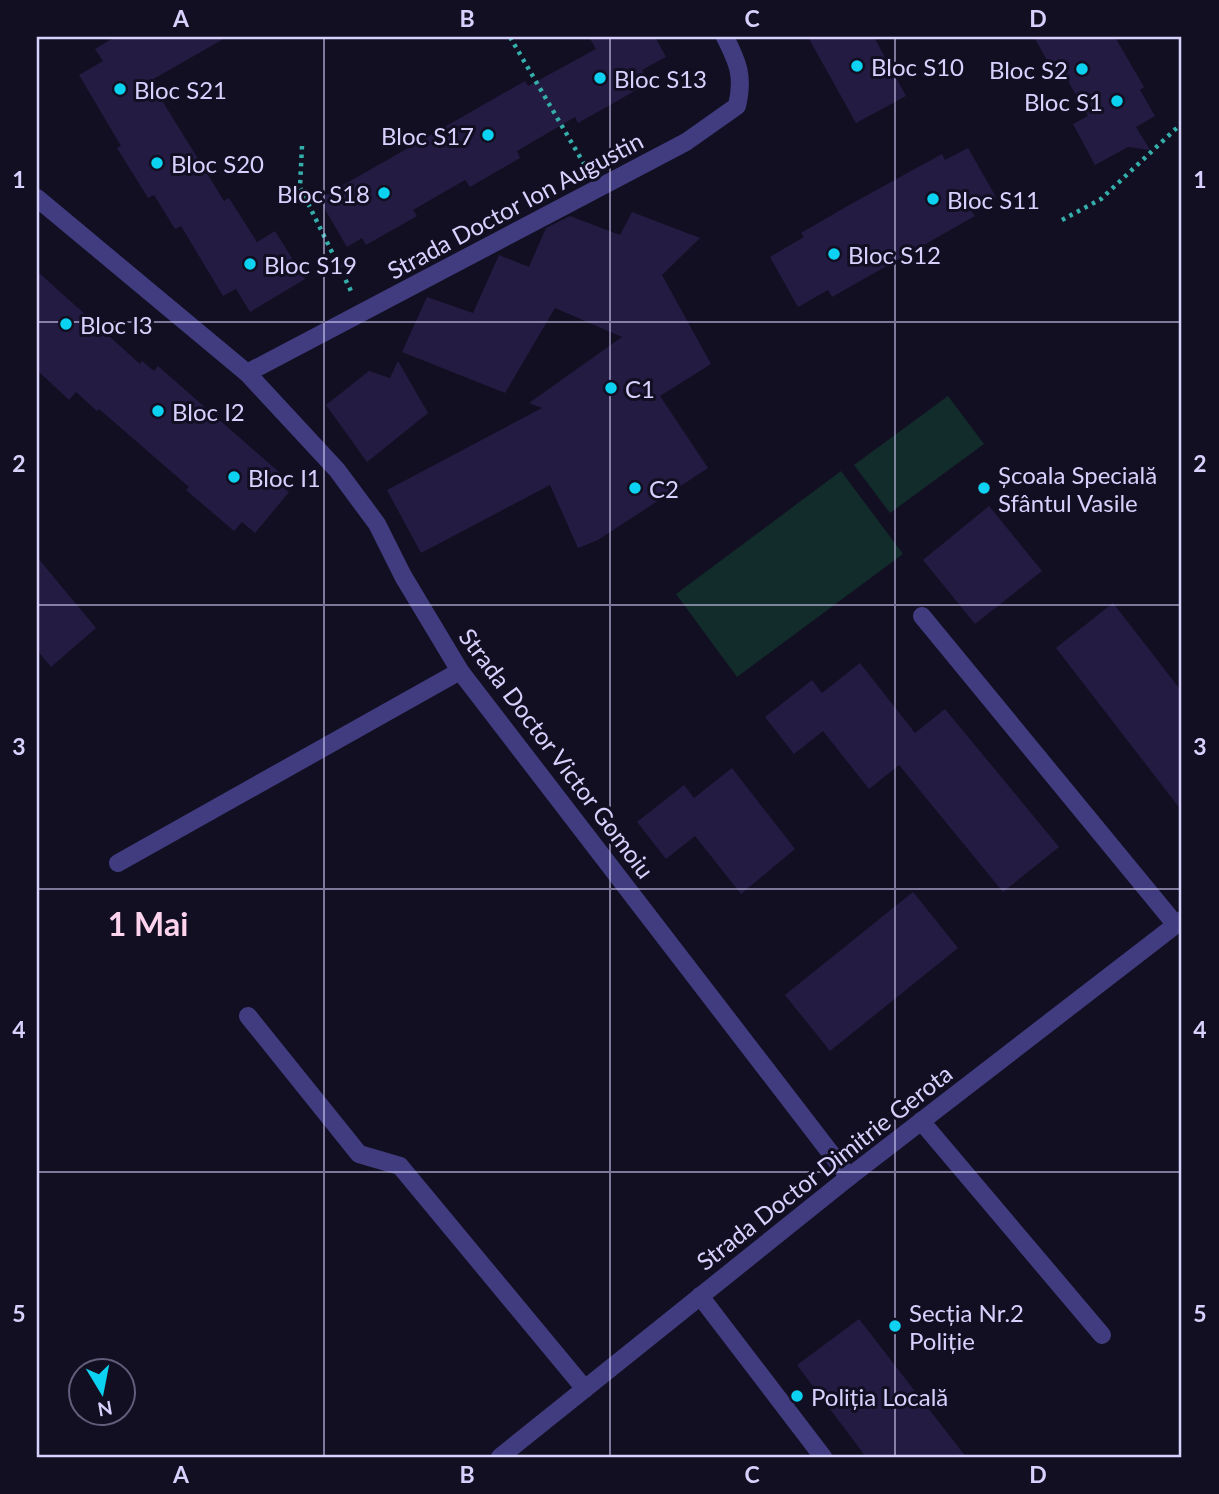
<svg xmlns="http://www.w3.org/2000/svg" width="1219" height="1494" viewBox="0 0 1219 1494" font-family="Lato,sans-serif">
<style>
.green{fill:#122b2b}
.building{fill:#241b42}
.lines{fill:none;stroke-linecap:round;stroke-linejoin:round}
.path{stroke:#34afab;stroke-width:4.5;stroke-dasharray:3.5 5;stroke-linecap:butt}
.minor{stroke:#403c7f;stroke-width:18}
.grid{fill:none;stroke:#d7d1fd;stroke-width:2;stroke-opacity:0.55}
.poi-dot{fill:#0ad2f0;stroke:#120f22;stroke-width:2.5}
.labels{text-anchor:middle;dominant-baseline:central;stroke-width:6;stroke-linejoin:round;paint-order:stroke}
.poi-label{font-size:24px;fill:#d7d1fd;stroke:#120f22;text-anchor:start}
.street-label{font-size:24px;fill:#d7d1fd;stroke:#120f22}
.district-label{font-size:32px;font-weight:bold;fill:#fdd3ed;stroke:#120f22}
.neatline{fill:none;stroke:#d7d1fd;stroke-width:2.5}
.grid-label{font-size:23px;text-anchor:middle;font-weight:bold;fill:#d7d1fd}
</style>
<rect width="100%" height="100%" fill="#120f22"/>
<g class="green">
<path d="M948,396L984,444L890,513L854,465Z"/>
<path d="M841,471L903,554L737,677L676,594Z"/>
</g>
<g class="building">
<path d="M115,37H227L150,81L224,201L229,198L257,242L275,231L305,279L250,312L236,289L223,296L181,226L175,229L154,195L148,198L117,148L121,146L79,75L103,61L95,49Z"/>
<path d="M589,37H655L666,57L642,70L649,83L578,123L575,117L517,151L520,158L470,187L465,180L413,210L417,216L366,245L362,238L347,247L319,199L525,81L528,86L596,49Z"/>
<path d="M808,37H874L906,96L856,123Z"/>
<path d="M1034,37H1115L1144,87L1140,90L1155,116L1136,127L1150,150L1128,147L1095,165L1073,124L1088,116L1064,74L1057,78Z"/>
<path d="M968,148L996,197L971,210L975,216L832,297L828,290L798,307L770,257L804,237L801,233L851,204L942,154L945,160Z"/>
<path d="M632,212L700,238L662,275L711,364L660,396L708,468L598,540L578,548L550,485L421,553L387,490L542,408L529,403L622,337L555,308L505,393L402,352L427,297L473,313L499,255L529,267L546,228L570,216L620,235Z"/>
<path d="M37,271L140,364L142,361L154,371L158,366L280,473L275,480L289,492L255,533L242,522L234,531L186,490L189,487L99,409L97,411L76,392L69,400L37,370Z"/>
<path d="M398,361L428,413L367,462L326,405L369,371L390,378Z"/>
<path d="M989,506L1042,571L975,624L923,560Z"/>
<path d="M37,557L96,628L51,667L37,650Z"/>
<path d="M1113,603L1182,692V811L1056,648Z"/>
<path d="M860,663L915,733L945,709L1059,847L1003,892L899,765L869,789L823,731L794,754L765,717L812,680L822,693Z"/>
<path d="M732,768L795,849L741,894L695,836L666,859L637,822L684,785L694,798Z"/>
<path d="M913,892L958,948L830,1051L785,995Z"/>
<path d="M859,1319L966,1457H866L797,1365Z"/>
</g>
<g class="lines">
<g class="path">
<path d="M510,37L587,169"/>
<path d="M302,146L300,187L351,291"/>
<path d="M1062,220L1101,199L1182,123"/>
</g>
<g class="minor">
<path d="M37,198L247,373L337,470L377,524L403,576L460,671L849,1177"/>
<path d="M247,373L686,142L737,106C744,76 738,63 725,37"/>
<path d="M922,616L1176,925"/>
<path d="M118,863L460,671"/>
<path d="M248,1016L359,1154L400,1166L585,1389"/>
<path d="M921,1121L1102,1335"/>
<path d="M700,1296L823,1457"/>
<path d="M500,1457L849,1177L1182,920"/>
</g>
</g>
<path class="grid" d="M324,37V1457M610,37V1457M895,37V1457M37,322H1182M37,605H1182M37,889H1182M37,1172H1182"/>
<g class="poi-dot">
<circle cx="857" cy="66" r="7"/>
<circle cx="1082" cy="69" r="7"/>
<circle cx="600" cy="78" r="7"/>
<circle cx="120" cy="89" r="7"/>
<circle cx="1117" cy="101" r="7"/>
<circle cx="488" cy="135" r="7"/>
<circle cx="157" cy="163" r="7"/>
<circle cx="384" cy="193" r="7"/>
<circle cx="933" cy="199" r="7"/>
<circle cx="834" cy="254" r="7"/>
<circle cx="250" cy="264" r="7"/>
<circle cx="66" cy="324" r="7"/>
<circle cx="611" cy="388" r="7"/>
<circle cx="158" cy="411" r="7"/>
<circle cx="234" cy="477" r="7"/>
<circle cx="635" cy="488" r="7"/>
<circle cx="984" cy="488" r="7"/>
<circle cx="895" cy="1326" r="7"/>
<circle cx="797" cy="1396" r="7"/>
</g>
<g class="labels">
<g class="poi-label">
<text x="871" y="66">Bloc S10</text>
<text x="1068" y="69" text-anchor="end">Bloc S2</text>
<text x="614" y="78">Bloc S13</text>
<text x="134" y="89">Bloc S21</text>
<text x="1103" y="101" text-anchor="end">Bloc S1</text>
<text x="474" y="135" text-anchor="end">Bloc S17</text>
<text x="171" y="163">Bloc S20</text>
<text x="370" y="193" text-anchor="end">Bloc S18</text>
<text x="947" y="199">Bloc S11</text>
<text x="848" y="254">Bloc S12</text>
<text x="264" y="264">Bloc S19</text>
<text x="80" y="324">Bloc I3</text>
<text x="625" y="388">C1</text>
<text x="172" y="411">Bloc I2</text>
<text x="998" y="474">Școala Specială<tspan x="998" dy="28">Sfântul Vasile</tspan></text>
<text x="248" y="477">Bloc I1</text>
<text x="649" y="488">C2</text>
<text x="909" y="1312">Secția Nr.2<tspan x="909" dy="28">Poliție</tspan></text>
<text x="811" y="1396">Poliția Locală</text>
</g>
<g class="street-label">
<text transform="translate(515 205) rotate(-28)">Strada Doctor Ion Augustin</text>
<text transform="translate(557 753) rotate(53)">Strada Doctor Victor Gomoiu</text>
<text transform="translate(824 1167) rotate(-38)">Strada Doctor Dimitrie Gerota</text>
</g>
<g class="district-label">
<text x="148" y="923">1 Mai</text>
</g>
</g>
<rect width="1219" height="1494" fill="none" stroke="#120f22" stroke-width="77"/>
<g transform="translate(102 1392) rotate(170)"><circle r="33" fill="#120f22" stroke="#615d7a" stroke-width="2"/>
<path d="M0-5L12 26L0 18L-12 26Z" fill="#0ad2f0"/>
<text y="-10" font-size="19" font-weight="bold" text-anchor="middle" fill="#d7d1fd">N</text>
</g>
<rect x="38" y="38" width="1142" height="1418" class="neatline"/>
<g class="grid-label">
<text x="181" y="27">A</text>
<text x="467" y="27">B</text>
<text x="752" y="27">C</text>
<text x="1038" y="27">D</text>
<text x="19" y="188">1</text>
<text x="1200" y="188">1</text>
<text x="19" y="472">2</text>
<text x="1200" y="472">2</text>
<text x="19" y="755">3</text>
<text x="1200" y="755">3</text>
<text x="19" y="1038">4</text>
<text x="1200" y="1038">4</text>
<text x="19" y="1322">5</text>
<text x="1200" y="1322">5</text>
<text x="181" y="1483">A</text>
<text x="467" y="1483">B</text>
<text x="752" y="1483">C</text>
<text x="1038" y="1483">D</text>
</g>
</svg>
